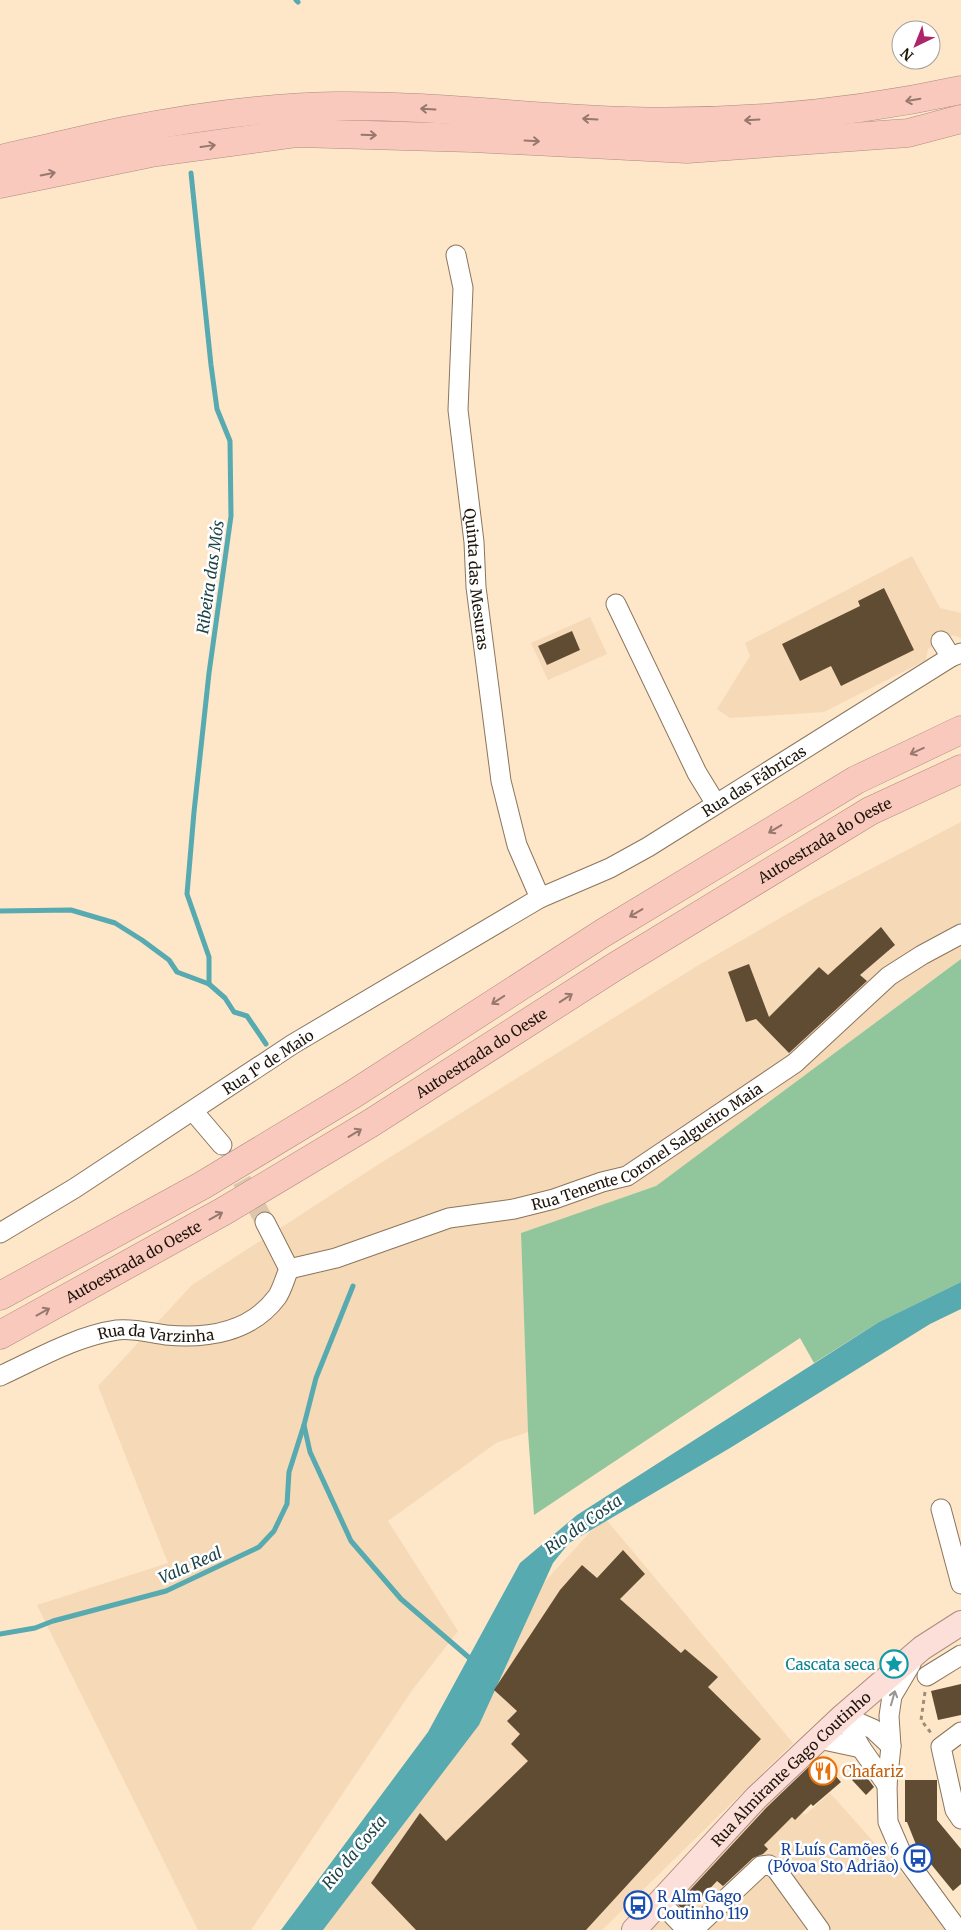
<svg xmlns="http://www.w3.org/2000/svg" width="961" height="1930" viewBox="0 0 961 1930" font-family="Merriweather,serif">
<style>
.built{fill:#f6d9b6}
.green{fill:#91c69d}
.water{fill:#56aab0}
.lines{fill:none;stroke-linecap:round;stroke-linejoin:round}
.stream{stroke:#56aab0;stroke-width:5}
.building{fill:#604c33}
.minor-tunnel{stroke:#dcc7ac;stroke-width:19;stroke-dasharray:19 9;stroke-linecap:butt}
.minor-casing{stroke:#8b755c;stroke-width:21}
.major-casing{stroke:#ad8a7f;stroke-width:26}
.highway-casing{stroke:#ad8a7f;stroke-width:29}
.path{stroke:#9f8d78;stroke-width:3;stroke-dasharray:4 4;stroke-linecap:butt}
.minor{stroke:#fff;stroke-width:19}
.major{stroke:#fcdfd8;stroke-width:24}
.highway{stroke:#fac9be;stroke-width:28}
.oneway{stroke:#97786d}
.oneway2{stroke:#999691}
.labels{text-anchor:middle;dominant-baseline:central;stroke-width:5;stroke-linejoin:round;paint-order:stroke}
.street-label{font-size:15px;fill:#1d150a;stroke:#fff}
.culture-label{font-size:15px;fill:#0d838f;stroke:#fff;text-anchor:end}
.food-label{font-size:15px;fill:#c56008;stroke:#fff;text-anchor:start}
.transit-label{font-size:15px;fill:#164399;stroke:#fff;text-anchor:end}
.water-label{font-size:16px;font-style:italic;fill:#1c4446;stroke:#fff}
</style>
<rect width="100%" height="100%" fill="#fee6c9"/>
<g class="built">
<path d="M912,556L940,608L961,613V638L953,635L928,649L926,660L824,712L730,718L717,709L750,656L745,643Z"/>
<path d="M590,617L607,654L548,680L531,643Z"/>
<path d="M961,822V959L656,1186L521,1233L528,1432L496,1443L388,1521L458,1631L413,1689L251,1930H198L37,1605L168,1563L98,1386L192,1285L376,1166L697,966L815,898Z"/>
<path d="M604,1517L793,1743L602,1930H309L517,1612Z"/>
<path d="M777,1787L805,1815L830,1793L937,1913L948,1930H648Z"/>
</g>
<path class="green" d="M961,959V1282L879,1322L814,1363L800,1338L534,1515L528,1432L521,1233L656,1186Z"/>
<path class="water" d="M961,1282V1309L930,1324L730,1448L569,1543L553,1563L479,1725L323,1930H281L428,1732L520,1563L577,1515L879,1322Z"/>
<g class="lines">
<g class="stream">
<path d="M296,0L298,2"/>
<path d="M191,173L211,365L217,409L230,441L231,516L209,673L194,812L187,894L209,957V984"/>
<path d="M0,911L71,910L115,923L142,940L169,960L177,972L209,984L225,998L234,1012L247,1016L266,1044"/>
<path d="M353,1286L316,1378L304,1425L310,1452L351,1541L401,1599L473,1661"/>
<path d="M0,1634L35,1628L53,1621L166,1591L259,1547L274,1531L287,1504L289,1472L304,1425"/>
</g>
</g>
<g class="building">
<path d="M884,588L914,650L841,686L831,666L800,681L782,644L860,606L858,601Z"/>
<path d="M572,631L580,650L547,665L538,646Z"/>
<path d="M881,927L895,945L860,975L867,981L789,1053L756,1019L746,1022L728,972L749,964L769,1017L819,967L828,975Z"/>
<path d="M623,1550L645,1574L620,1599L681,1653L685,1649L718,1677L708,1687L761,1739L586,1930H416L371,1883L420,1813L446,1841L528,1761L511,1744L520,1734L507,1721L517,1711L494,1690L560,1590L582,1565L597,1578Z"/>
<path d="M961,1684V1715L938,1720L931,1691Z"/>
<path d="M819,1757L841,1782L813,1806L811,1804L795,1820L792,1817L764,1845L768,1849L763,1854L753,1858L723,1886L717,1881L687,1913L677,1904L766,1808Z"/>
<path d="M862,1771L874,1787L866,1795L852,1780Z"/>
<path d="M905,1780H937V1820L961,1849V1884L953,1891L917,1847L907,1822H905Z"/>
</g>
<g class="lines">
<path class="minor-tunnel" d="M228,1156L265,1222"/>
<g class="minor-casing">
<g id="minor">
<path id="s1" d="M456,255L463,288L458,410L474,542L476,587L501,781L517,845L540,898"/>
<path d="M616,604L697,773L716,804"/>
<path d="M941,641L951,657"/>
<path d="M193,1111L222,1145"/>
<path d="M265,1222L289,1269"/>
<path id="s2" d="M0,1233L75,1188L293,1044L540,898L610,868L648,847L951,657L961,653"/>
<path id="s3" d="M289,1269L336,1258L449,1218L514,1209L554,1199L602,1182L627,1176L795,1063L889,976L922,955L961,934"/>
<path id="s4" d="M0,1376C37,1359 76,1336 117,1330C132,1328 151,1333 166,1335C207,1339 251,1332 277,1297C282,1290 285,1278 289,1269"/>
<path d="M941,1509L961,1584"/>
<path d="M911,1664L892,1696L889,1716L891,1746L887,1785L888,1822L901,1852L958,1930"/>
<path d="M927,1676L961,1655"/>
<path d="M843,1716L861,1748L887,1785"/>
<path d="M843,1716L873,1729L891,1746"/>
<path d="M961,1732L941,1747L955,1810L961,1819"/>
<path d="M819,1739L861,1748"/>
<path d="M660,1902L685,1928L692,1930"/>
<path d="M693,1930L761,1866L769,1865L776,1869L820,1930"/>
</g>
</g>
<g class="major-casing">
<g id="major">
<path id="s5" d="M634,1930L756,1798L843,1716L922,1648L961,1623"/>
</g>
</g>
<g class="highway-casing">
<g id="highway">
<path d="M0,159C41,150 82,140 124,131C194,117 264,107 336,106C433,105 530,118 628,121C740,124 851,114 961,90"/>
<path d="M0,184L151,153L298,133L472,138L687,149L908,133L961,119"/>
<path d="M0,1296L203,1185L352,1095L603,933L856,780L961,730"/>
<path id="s6" d="M0,1335L224,1211L371,1123L616,966L870,811L961,769"/>
</g>
</g>
<path class="path" d="M925,1692L921,1720L931,1733"/>
<use href="#minor" class="minor"/>
<use href="#major" class="major"/>
<use href="#highway" class="highway"/>
</g>
<defs><path id="oneway-shaft" d="M-6 0H5M1.5-3L5.5 0L1.5 3" fill="none" stroke-width="1.6" stroke-linecap="round" stroke-linejoin="round" transform="scale(1.25)"/></defs>
<g class="oneway">
<use href="#oneway-shaft" transform="translate(913 100) rotate(170)"/>
<use href="#oneway-shaft" transform="translate(428 109) rotate(-177)"/>
<use href="#oneway-shaft" transform="translate(590 119) rotate(-177)"/>
<use href="#oneway-shaft" transform="translate(752 120) rotate(177)"/>
<use href="#oneway-shaft" transform="translate(369 135) rotate(2)"/>
<use href="#oneway-shaft" transform="translate(532 141) rotate(3)"/>
<use href="#oneway-shaft" transform="translate(208 146) rotate(-8)"/>
<use href="#oneway-shaft" transform="translate(48 174) rotate(-11)"/>
<use href="#oneway-shaft" transform="translate(917 751) rotate(155)"/>
<use href="#oneway-shaft" transform="translate(775 829) rotate(149)"/>
<use href="#oneway-shaft" transform="translate(636 913) rotate(149)"/>
<use href="#oneway-shaft" transform="translate(566 998) rotate(-33)"/>
<use href="#oneway-shaft" transform="translate(498 1000) rotate(147)"/>
<use href="#oneway-shaft" transform="translate(355 1133) rotate(-31)"/>
<use href="#oneway-shaft" transform="translate(216 1216) rotate(-29)"/>
<use href="#oneway-shaft" transform="translate(43 1312) rotate(-29)"/>
</g>
<use class="oneway2" href="#oneway-shaft" transform="translate(893 1698) rotate(-74)"/>
<defs>
<g id="sight-ring" transform="scale(1.4375)"><circle r="9.5" fill="#fff" stroke="#0f9aa8" stroke-width="1.5"/><path d="M0-6L1.8-2.2L6-1.7L2.9 1.2L3.7 5.4L0 3.3L-3.7 5.4L-2.9 1.2L-6-1.7L-1.8-2.2Z" fill="#0f9aa8"/></g>
<g id="restaurant-ring" transform="scale(1.4375)"><circle r="9.5" fill="#fff" stroke="#e8710a" stroke-width="1.5"/><path d="M-5-6h1v4h1v-4h1v4h1v-4h1v5L-1.5 .5V6h-2V.5L-5-1ZM5-6V6H3V1.5H1.5Q1.5-4 5-6Z" fill="#e8710a"/></g>
<g id="bus-ring" transform="scale(1.4375)"><circle r="9.5" fill="#fff" stroke="#1a4fb4" stroke-width="1.5"/><path d="M-5-6H5V4H4V6H2V4H-2V6H-4V4H-5ZM-3.5-4V0h7V-4ZM-3.5 1.2v1.5H-2V1.2ZM2 1.2v1.5H3.5V1.2Z" fill="#1a4fb4"/></g>
</defs>
<g fill-rule="evenodd">
<use href="#sight-ring" x="894" y="1664"/>
<use href="#restaurant-ring" x="823" y="1771"/>
<use href="#bus-ring" x="918" y="1858"/>
<use href="#bus-ring" x="638" y="1905"/>
</g>
<g class="labels">
<g class="street-label">
<text stroke="none"><textPath href="#s1" startOffset="326">Quinta das Mesuras</textPath></text>
<text stroke="none"><textPath href="#s2" startOffset="880">Rua das Fábricas</textPath></text>
<text stroke="none"><textPath href="#s6" startOffset="962">Autoestrada do Oeste</textPath></text>
<text stroke="none"><textPath href="#s6" startOffset="558">Autoestrada do Oeste</textPath></text>
<text transform="translate(268 1062) rotate(-33)">Rua 1º de Maio</text>
<text stroke="none"><textPath href="#s3" startOffset="382">Rua Tenente Coronel Salgueiro Maia</textPath></text>
<text stroke="none"><textPath href="#s6" startOffset="152">Autoestrada do Oeste</textPath></text>
<text stroke="none"><textPath href="#s4" startOffset="165">Rua da Varzinha</textPath></text>
<text stroke="none"><textPath href="#s5" startOffset="225">Rua Almirante Gago Coutinho</textPath></text>
</g>
<g class="culture-label">
<text x="875" y="1664">Cascata seca</text>
</g>
<g class="food-label">
<text x="842" y="1771">Chafariz</text>
</g>
<g class="transit-label">
<text x="899" y="1849">R Luís Camões 6<tspan x="899" dy="17">(Póvoa Sto Adrião)</tspan></text>
<text x="657" y="1896" text-anchor="start">R Alm Gago<tspan x="657" dy="17">Coutinho 119</tspan></text>
</g>
<g class="water-label">
<text transform="translate(210 577) rotate(-82)">Ribeira das Mós</text>
<text transform="translate(583 1524) rotate(-35)">Rio da Costa</text>
<text transform="translate(190 1565) rotate(-24)">Vala Real</text>
<text transform="translate(354 1852) rotate(-50)">Rio da Costa</text>
</g>
</g>
<g transform="translate(916 45) rotate(223)"><circle r="24" fill="#ffffff" stroke="#a5a19d"/>
<path d="M0-4L9 19L0 12L-9 19Z" fill="#ae266a"/>
<text y="-8" font-size="14" font-weight="bold" text-anchor="middle" fill="#1d150a">N</text>
</g>
</svg>
